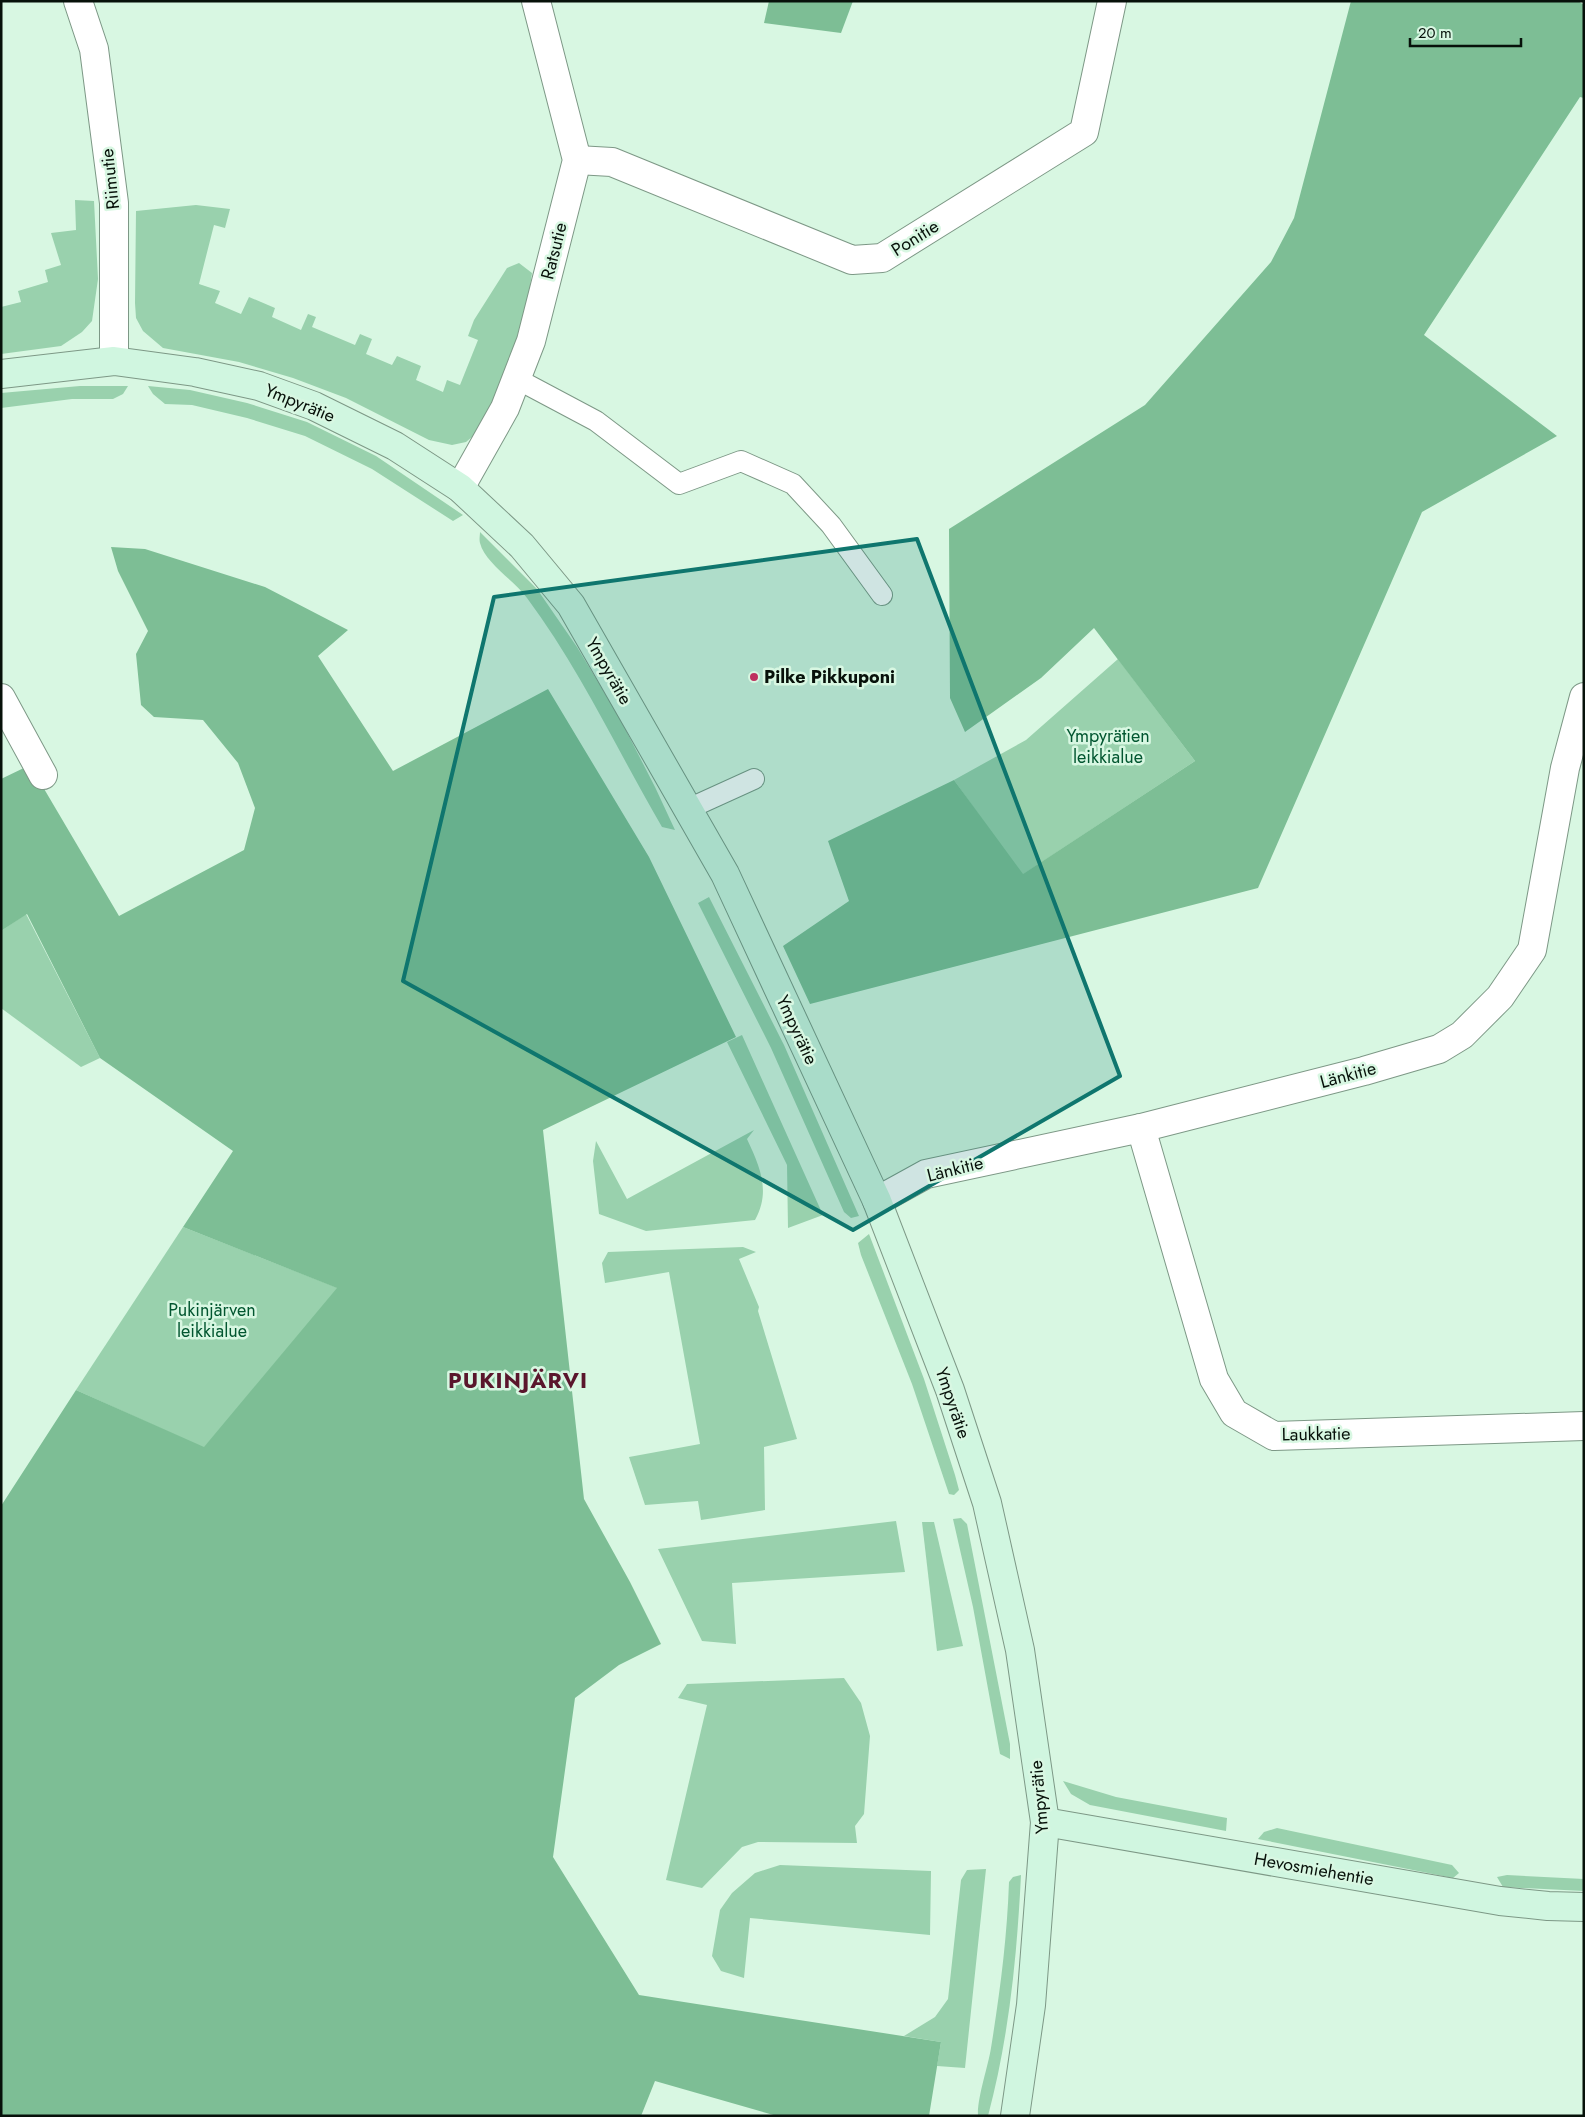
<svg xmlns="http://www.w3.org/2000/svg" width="1585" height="2117" viewBox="0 0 1585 2117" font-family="Jost,sans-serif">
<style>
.green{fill:#99d1ad}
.forest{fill:#7dbe95}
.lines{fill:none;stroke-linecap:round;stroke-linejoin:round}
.lane-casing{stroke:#7d9886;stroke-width:22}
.street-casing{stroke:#7d9886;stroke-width:30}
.secondary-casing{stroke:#7d9886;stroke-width:30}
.lane{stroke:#fff;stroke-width:20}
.street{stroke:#fff;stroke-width:28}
.secondary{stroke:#d0f6e0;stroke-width:28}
.marked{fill:#0f766e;fill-opacity:0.2;stroke:#0f766e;stroke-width:4;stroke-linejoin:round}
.poi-dot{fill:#be305f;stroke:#d8f7e2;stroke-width:2}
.labels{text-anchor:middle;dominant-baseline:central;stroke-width:5;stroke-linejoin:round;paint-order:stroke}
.street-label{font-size:18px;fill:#07110a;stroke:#d8f7e2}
.poi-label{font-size:18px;font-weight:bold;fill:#07110a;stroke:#d8f7e2;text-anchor:start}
.park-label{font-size:18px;fill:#025630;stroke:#d8f7e2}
.district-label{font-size:22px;font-weight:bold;letter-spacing:1px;fill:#5a162c;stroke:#d8f7e2}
</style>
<rect width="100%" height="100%" fill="#d8f7e2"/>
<g class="green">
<path d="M75,200L94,201L98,279L92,321L82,332L61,346L1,354V307L21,302L18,291L48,282L45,270L61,265L51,233L76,230Z"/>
<path d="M196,205L230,209L225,228L214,225L199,284L220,291L215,303L241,314L249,297L275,308L272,317L301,330L308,314L316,317L312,327L355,345L360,334L372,339L366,354L392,365L397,356L421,366L416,380L443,392L447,380L460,385L478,340L468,336L474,320L507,268L519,263L532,273L529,294L506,376L485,426L466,442L452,445L429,440L346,398L293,378L239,362L163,348L143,331L136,318L135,303L136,211Z"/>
<path d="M80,386H128L123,394L113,399H72L1,408V393Z"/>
<path d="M148,386L190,390L247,403L307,422L376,456L463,515L453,521L372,469L305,436L247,418L192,405L165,404L153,394Z"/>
<path d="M480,532L537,589L577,647L618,715L655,787L675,830L662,827C617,750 580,669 527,598C515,581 485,563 480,543C479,540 480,535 480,532Z"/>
<path d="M1118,659L1195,761L1022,875L954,780L1026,740Z"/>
<path d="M709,897L784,1045L859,1216L851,1218L844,1212L771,1048L698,903Z"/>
<path d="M26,914L100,1058L81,1067L1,1008V931Z"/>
<path d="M742,1035L823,1215L788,1228L787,1165L727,1042Z"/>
<path d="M754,1130L747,1139C760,1167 771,1191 755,1220L646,1231L599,1214L593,1161L596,1141L627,1199Z"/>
<path d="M183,1227L338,1288L204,1448L76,1390Z"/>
<path d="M869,1234L924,1379L955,1475L959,1490L954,1495L949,1494L912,1384L861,1255L858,1243Z"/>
<path d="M743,1247L756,1252L739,1259L759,1307L758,1311L797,1439L764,1447L765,1510L701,1520L698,1501L645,1505L629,1457L700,1444L669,1272L605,1283L602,1263L608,1252Z"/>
<path d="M961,1518L967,1524L1010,1744V1759L1000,1754L973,1607L953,1519Z"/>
<path d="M896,1521L905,1572L732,1583L736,1644L702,1641L658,1549Z"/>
<path d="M922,1522H934L963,1646L937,1651Z"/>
<path d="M844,1678L861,1703L870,1736L864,1814L855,1826L857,1843L758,1842L742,1847L702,1888L666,1880L707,1705L678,1698L687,1684Z"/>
<path d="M1063,1781L1116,1797L1227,1818L1226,1831L1090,1805L1071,1794Z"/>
<path d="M1277,1828L1452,1865L1459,1873L1453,1878L1258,1839L1264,1832Z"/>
<path d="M780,1865L931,1871L930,1935L750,1918L744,1978L721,1971L712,1956L720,1910L732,1893L755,1873Z"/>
<path d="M986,1869L965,2068L937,2066L941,2042L904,2036L935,2017L948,1999L961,1880L967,1870Z"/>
<path d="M1021,1875C1017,1956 1009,2037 988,2116H978C977,2098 988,2067 991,2048C1000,1992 1007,1939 1009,1882L1013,1877Z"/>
<path d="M1507,1875L1584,1879V1891L1503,1887L1497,1877Z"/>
</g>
<g class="forest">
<path d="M769,1H853L841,33L764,23Z"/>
<path d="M1351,1H1578L1584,5V98L1580,97L1424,335L1557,436L1422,512L1258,888L810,1004L783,946L849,901L828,841L954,780L1023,874L1195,761L1094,628L1041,678L965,732L950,698L949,529L1145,405L1271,262L1294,218Z"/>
<path d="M111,547L145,549L265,587L348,630L318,656L393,771L548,689L649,857L736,1037L543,1130L584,1499L630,1582L661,1644L619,1665L575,1698L553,1857L639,1995L941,2042L929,2116H777L655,2081L641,2116H1V1506L76,1390L204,1447L337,1288L183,1227L233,1151L100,1058L27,914L1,931V779L30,765L119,916L244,850L255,808L238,763L203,720L154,717L141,705L136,654L148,631L118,571Z"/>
</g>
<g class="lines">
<g class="lane-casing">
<g id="lane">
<path d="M517,379L596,421L679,484L741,461L793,484L831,525L882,595"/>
<path d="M688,809L754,779"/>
</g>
</g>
<g class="street-casing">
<g id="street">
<path d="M78,1L94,49L114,203V361"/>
<path d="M577,160L612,162L852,260L882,258L1084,132L1112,1"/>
<path d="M460,488L505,408L531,341L577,160L536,1"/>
<path d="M1,698L43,775"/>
<path d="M1141,1128L1214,1379L1234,1413L1274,1436L1584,1426"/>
<path d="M877,1201L926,1174L1141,1128L1364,1071L1439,1049L1462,1035L1500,997L1532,950L1565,768L1584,697"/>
</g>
</g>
<g class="secondary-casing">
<g id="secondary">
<path d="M1,374L114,361L195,372L259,386L314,406L395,446L460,488L522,546L571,605L725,874L877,1201L950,1390L987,1503L1020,1650L1045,1822L1031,2005L1015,2116"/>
<path d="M1045,1822L1500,1901L1548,1906L1584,1907"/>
</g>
</g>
<use href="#lane" class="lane"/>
<use href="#street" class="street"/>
<use href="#secondary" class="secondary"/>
</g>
<path class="marked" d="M917,539L1120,1076L853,1230L403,981L494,597Z"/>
<circle class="poi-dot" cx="754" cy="677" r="5"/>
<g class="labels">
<g class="street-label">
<text transform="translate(110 179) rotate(-96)">Riimutie</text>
<text transform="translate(915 238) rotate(-32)">Ponitie</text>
<text transform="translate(554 251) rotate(-76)">Ratsutie</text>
<text transform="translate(300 403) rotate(22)">Ympyrätie</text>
<text transform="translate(609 671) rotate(60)">Ympyrätie</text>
<text transform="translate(797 1030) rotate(65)">Ympyrätie</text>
<text transform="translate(1348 1075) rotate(-15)">Länkitie</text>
<text transform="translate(955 1169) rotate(-14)">Länkitie</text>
<text transform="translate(953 1403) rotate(71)">Ympyrätie</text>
<text transform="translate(1316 1434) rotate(-1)">Laukkatie</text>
<text transform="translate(1039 1797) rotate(-95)">Ympyrätie</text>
<text transform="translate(1314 1869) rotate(10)">Hevosmiehentie</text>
</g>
<g class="poi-label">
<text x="764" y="677">Pilke Pikkuponi</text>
</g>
<g class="park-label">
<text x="1108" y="736">Ympyrätien<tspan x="1108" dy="21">leikkialue</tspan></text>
<text x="212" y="1310">Pukinjärven<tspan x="212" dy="21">leikkialue</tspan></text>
</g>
<g class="district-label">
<text x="518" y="1380">PUKINJÄRVI</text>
</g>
</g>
<rect width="1585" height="2117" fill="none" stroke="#07110a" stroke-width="5"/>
<path d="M1410 38v8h111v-8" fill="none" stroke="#07110a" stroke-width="2.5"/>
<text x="1418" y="38" font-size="15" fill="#07110a" stroke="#d8f7e2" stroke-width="4" paint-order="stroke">20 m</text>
</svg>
